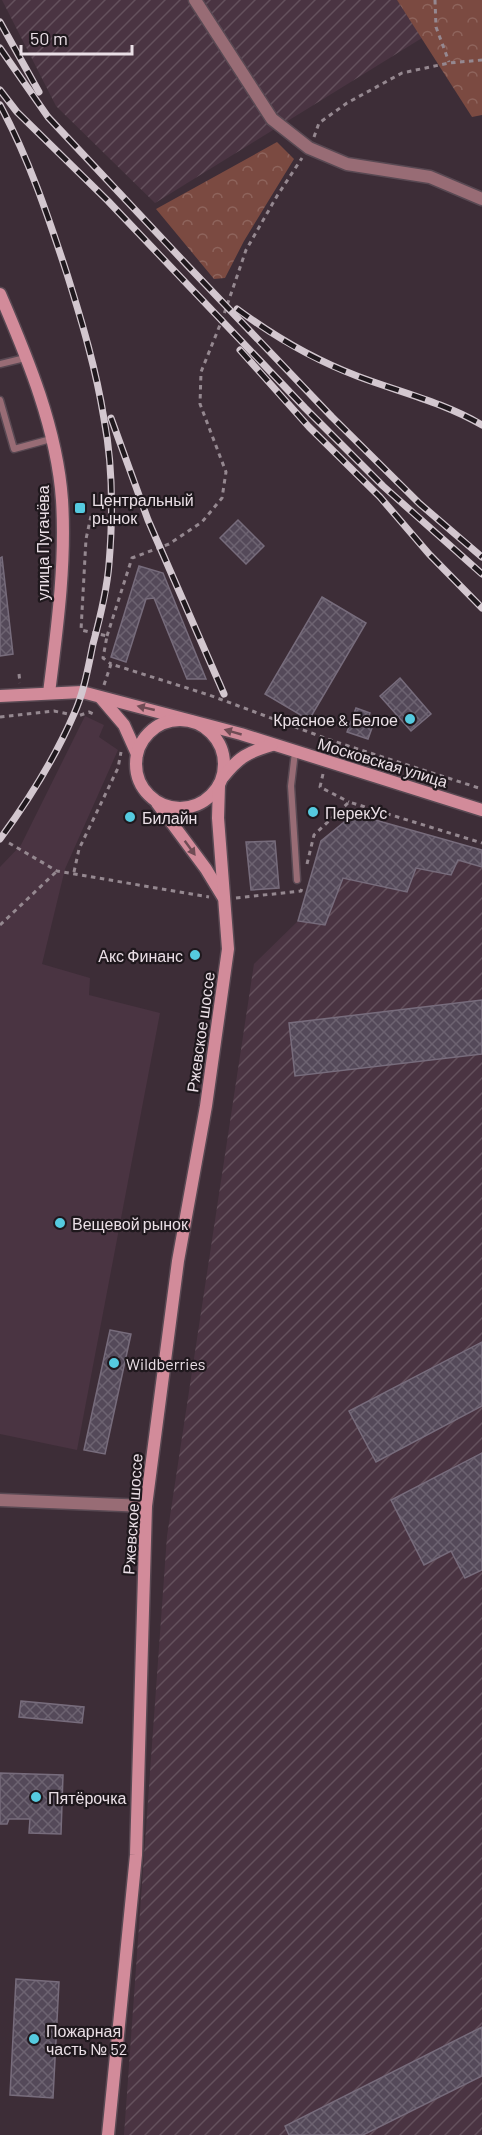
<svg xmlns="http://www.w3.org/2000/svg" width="482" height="2135" viewBox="0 0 482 2135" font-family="Barlow,sans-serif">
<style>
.built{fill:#4a3442}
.industrial{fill:url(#industrial-furrows)}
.forest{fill:url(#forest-crowns)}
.building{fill:url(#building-cross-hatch);stroke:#776c7c;stroke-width:1.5}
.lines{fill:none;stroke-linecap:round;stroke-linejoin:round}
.lane-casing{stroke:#594953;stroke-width:9}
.street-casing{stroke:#594953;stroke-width:15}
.secondary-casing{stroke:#594953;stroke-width:15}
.path{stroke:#958890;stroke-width:3;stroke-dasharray:4.5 4.5;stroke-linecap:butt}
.lane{stroke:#986c75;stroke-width:6}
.street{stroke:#986c75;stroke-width:12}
.secondary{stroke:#d28b9a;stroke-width:12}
.rail-casing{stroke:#d3c7cf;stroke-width:7}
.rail{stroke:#1f181d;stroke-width:4.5;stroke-dasharray:14;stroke-linecap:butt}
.oneway{fill:#704c55}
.poi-dot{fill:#55cadf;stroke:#1f181d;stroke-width:2}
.labels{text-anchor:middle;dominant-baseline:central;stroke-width:4.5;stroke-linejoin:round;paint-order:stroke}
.poi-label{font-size:16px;fill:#eadfe6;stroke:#1f181d;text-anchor:start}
.street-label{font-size:16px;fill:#eadfe6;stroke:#1f181d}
</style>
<defs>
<pattern id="industrial-furrows" width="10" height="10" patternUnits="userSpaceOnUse" patternTransform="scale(1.5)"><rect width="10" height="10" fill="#4a3442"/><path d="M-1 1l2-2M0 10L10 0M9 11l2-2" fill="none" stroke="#64515d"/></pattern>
<pattern id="forest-crowns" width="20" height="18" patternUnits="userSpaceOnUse" patternTransform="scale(1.5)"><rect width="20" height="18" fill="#7b4a41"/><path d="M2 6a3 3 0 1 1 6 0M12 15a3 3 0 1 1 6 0" fill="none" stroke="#8e645c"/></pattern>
<pattern id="building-cross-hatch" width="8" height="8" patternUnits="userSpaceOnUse" patternTransform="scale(1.5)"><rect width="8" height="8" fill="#544959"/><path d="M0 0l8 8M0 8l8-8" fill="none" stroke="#6d6371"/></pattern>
</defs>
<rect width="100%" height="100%" fill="#3d2d37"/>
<path class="built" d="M85,716L104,725L99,737L118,750L65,869L42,964L90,978L89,995L160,1013L77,1450L0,1434V867L21,845Z"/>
<g class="industrial">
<path d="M2,0H397L422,38L155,203L56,106Z"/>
<path d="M458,860L482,867V2135H124L167,1536L254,964L298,921L325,925L343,878L407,891L416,868L451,875Z"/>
</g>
<g class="forest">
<path d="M397,0H482V115L472,117Z"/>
<path d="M277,142L294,159L244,241L225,278L214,279L156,209Z"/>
</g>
<g class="building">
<path d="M238,520L264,546L246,564L220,538Z"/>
<path d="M2,557L13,654L0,656V558Z"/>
<path d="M139,566L163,573L206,679H187L154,598L146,599L126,662L111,657Z"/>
<path d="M322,597L366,623L309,720L265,694Z"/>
<path d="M400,678L431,714L411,731L380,696Z"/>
<path d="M356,708L370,713L367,722L373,725L368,739L347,732Z"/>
<path d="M354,814L482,850V867L458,860L451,875L416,868L407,892L343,878L325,925L298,921L321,841Z"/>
<path d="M275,841L279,888L251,890L246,842Z"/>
<path d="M482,1000V1054L295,1076L289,1023Z"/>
<path d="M110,1330L131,1334L105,1454L84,1450Z"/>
<path d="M482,1342V1406L376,1462L349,1411Z"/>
<path d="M482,1453V1570L465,1578L451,1551L424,1565L391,1500Z"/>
<path d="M21,1701L84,1707L82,1723L19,1717Z"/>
<path d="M0,1773L63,1775L61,1834L29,1833L30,1819H9L7,1824H0Z"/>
<path d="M16,1979L59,1982L53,2098L10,2095Z"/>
<path d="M482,2027V2076L363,2135H289L285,2126Z"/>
</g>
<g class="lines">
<g class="lane-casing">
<g id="lane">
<path d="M0,364L25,358"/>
<path d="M0,400L14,449L51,439"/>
<path d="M295,752L291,786L297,880"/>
</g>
</g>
<g class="street-casing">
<g id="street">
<path d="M195,0L272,119L309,148L347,164L430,177L482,199"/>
<path d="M0,1500L146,1506"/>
</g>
</g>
<g class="secondary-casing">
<g id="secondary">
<path d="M0,294C28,359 57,429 62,500C66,564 57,629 49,693"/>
<path d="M0,696L82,692L241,734L482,810"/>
<path d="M101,698L124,725L137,754"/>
<circle cx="180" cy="764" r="44"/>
<path d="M223,777C239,757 248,752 272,745"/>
<path d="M157,803L206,869L223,897"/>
<path d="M108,2135L136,1855L146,1506L178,1261L206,1106L228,949L218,818L219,785"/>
</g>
</g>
<g class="path">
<path d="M435,0L436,27L449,62"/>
<path d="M314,137L319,123L347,103L402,73L449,63L482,60"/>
<path d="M91,516L86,539L81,630L107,636L103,658L111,664"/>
<path d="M107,636L132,558L169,544L202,522L222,498L226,472L200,404L201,372L222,320L246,250L277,196L302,158"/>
<path d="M19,674L20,683"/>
<path d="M104,685L111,664L209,695L333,741L482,789"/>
<path d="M0,717L54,711L78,716L89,712L96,715"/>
<path d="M323,774L320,787L349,802"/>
<path d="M9,843L57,871L209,897"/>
<path d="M307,864L314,835L349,802L482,843"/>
<path d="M74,872L79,849L118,768L121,752"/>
<path d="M236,898L301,891L302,888"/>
<path d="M0,925L57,871"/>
</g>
<use href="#lane" class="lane"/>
<use href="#street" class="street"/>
<use href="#secondary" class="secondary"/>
<g class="rail-casing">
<g id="rail">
<path d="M0,22L39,92"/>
<path d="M0,48L48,117L187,265L332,417L420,504L482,557"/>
<path d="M0,90L17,112L108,201L305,408L383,486L482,574"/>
<path d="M0,105C29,159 48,216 67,274C82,322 96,369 104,419C113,466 113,516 109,564C107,591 100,618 93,644C88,668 84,692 74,714C55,758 28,801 0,839"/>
<path d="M237,309C275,337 312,359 357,376C399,392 443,402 482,425"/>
<path d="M240,350L309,427L380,497L429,554L482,608"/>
<path d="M111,418L148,520L224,694"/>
</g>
</g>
<use href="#rail" class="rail"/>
</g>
<defs><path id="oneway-solid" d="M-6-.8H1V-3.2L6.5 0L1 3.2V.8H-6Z" transform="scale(1.5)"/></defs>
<g class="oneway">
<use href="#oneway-solid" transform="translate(146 708) rotate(-167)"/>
<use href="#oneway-solid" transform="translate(233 732) rotate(-164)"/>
<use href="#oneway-solid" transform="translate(190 848) rotate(54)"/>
</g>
<g class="poi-dot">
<rect x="74" y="502" width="12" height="12" rx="3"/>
<circle cx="410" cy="719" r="6"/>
<circle cx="313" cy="812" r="6"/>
<circle cx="130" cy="817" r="6"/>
<circle cx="195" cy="955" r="6"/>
<circle cx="60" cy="1223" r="6"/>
<circle cx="114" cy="1363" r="6"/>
<circle cx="36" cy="1797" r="6"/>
<circle cx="34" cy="2039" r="6"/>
</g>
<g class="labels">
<g class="poi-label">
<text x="92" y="499">Центральный<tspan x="92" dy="18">рынок</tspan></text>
<text x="398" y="719" text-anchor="end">Красное &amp; Белое</text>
<text x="325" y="812">ПерекУс</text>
<text x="142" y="817">Билайн</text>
<text x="183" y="955" text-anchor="end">Акс Финанс</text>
<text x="72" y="1223">Вещевой рынок</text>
<text x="126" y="1363">Wildberries</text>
<text x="48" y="1797">Пятёрочка</text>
<text x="46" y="2030">Пожарная<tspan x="46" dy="18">часть № 52</tspan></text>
</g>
<g class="street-label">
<text transform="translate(42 543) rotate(-90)">улица Пугачёва</text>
<text transform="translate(383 762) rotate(17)">Московская улица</text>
<text transform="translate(200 1032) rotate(-82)">Ржевское шоссе</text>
<text transform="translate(132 1514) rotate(-86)">Ржевское шоссе</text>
</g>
</g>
<path d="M21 45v9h111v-9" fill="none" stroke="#eadfe6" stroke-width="3"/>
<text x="30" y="45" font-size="18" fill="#eadfe6" stroke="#1f181d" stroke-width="4.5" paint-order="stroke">50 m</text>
</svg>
